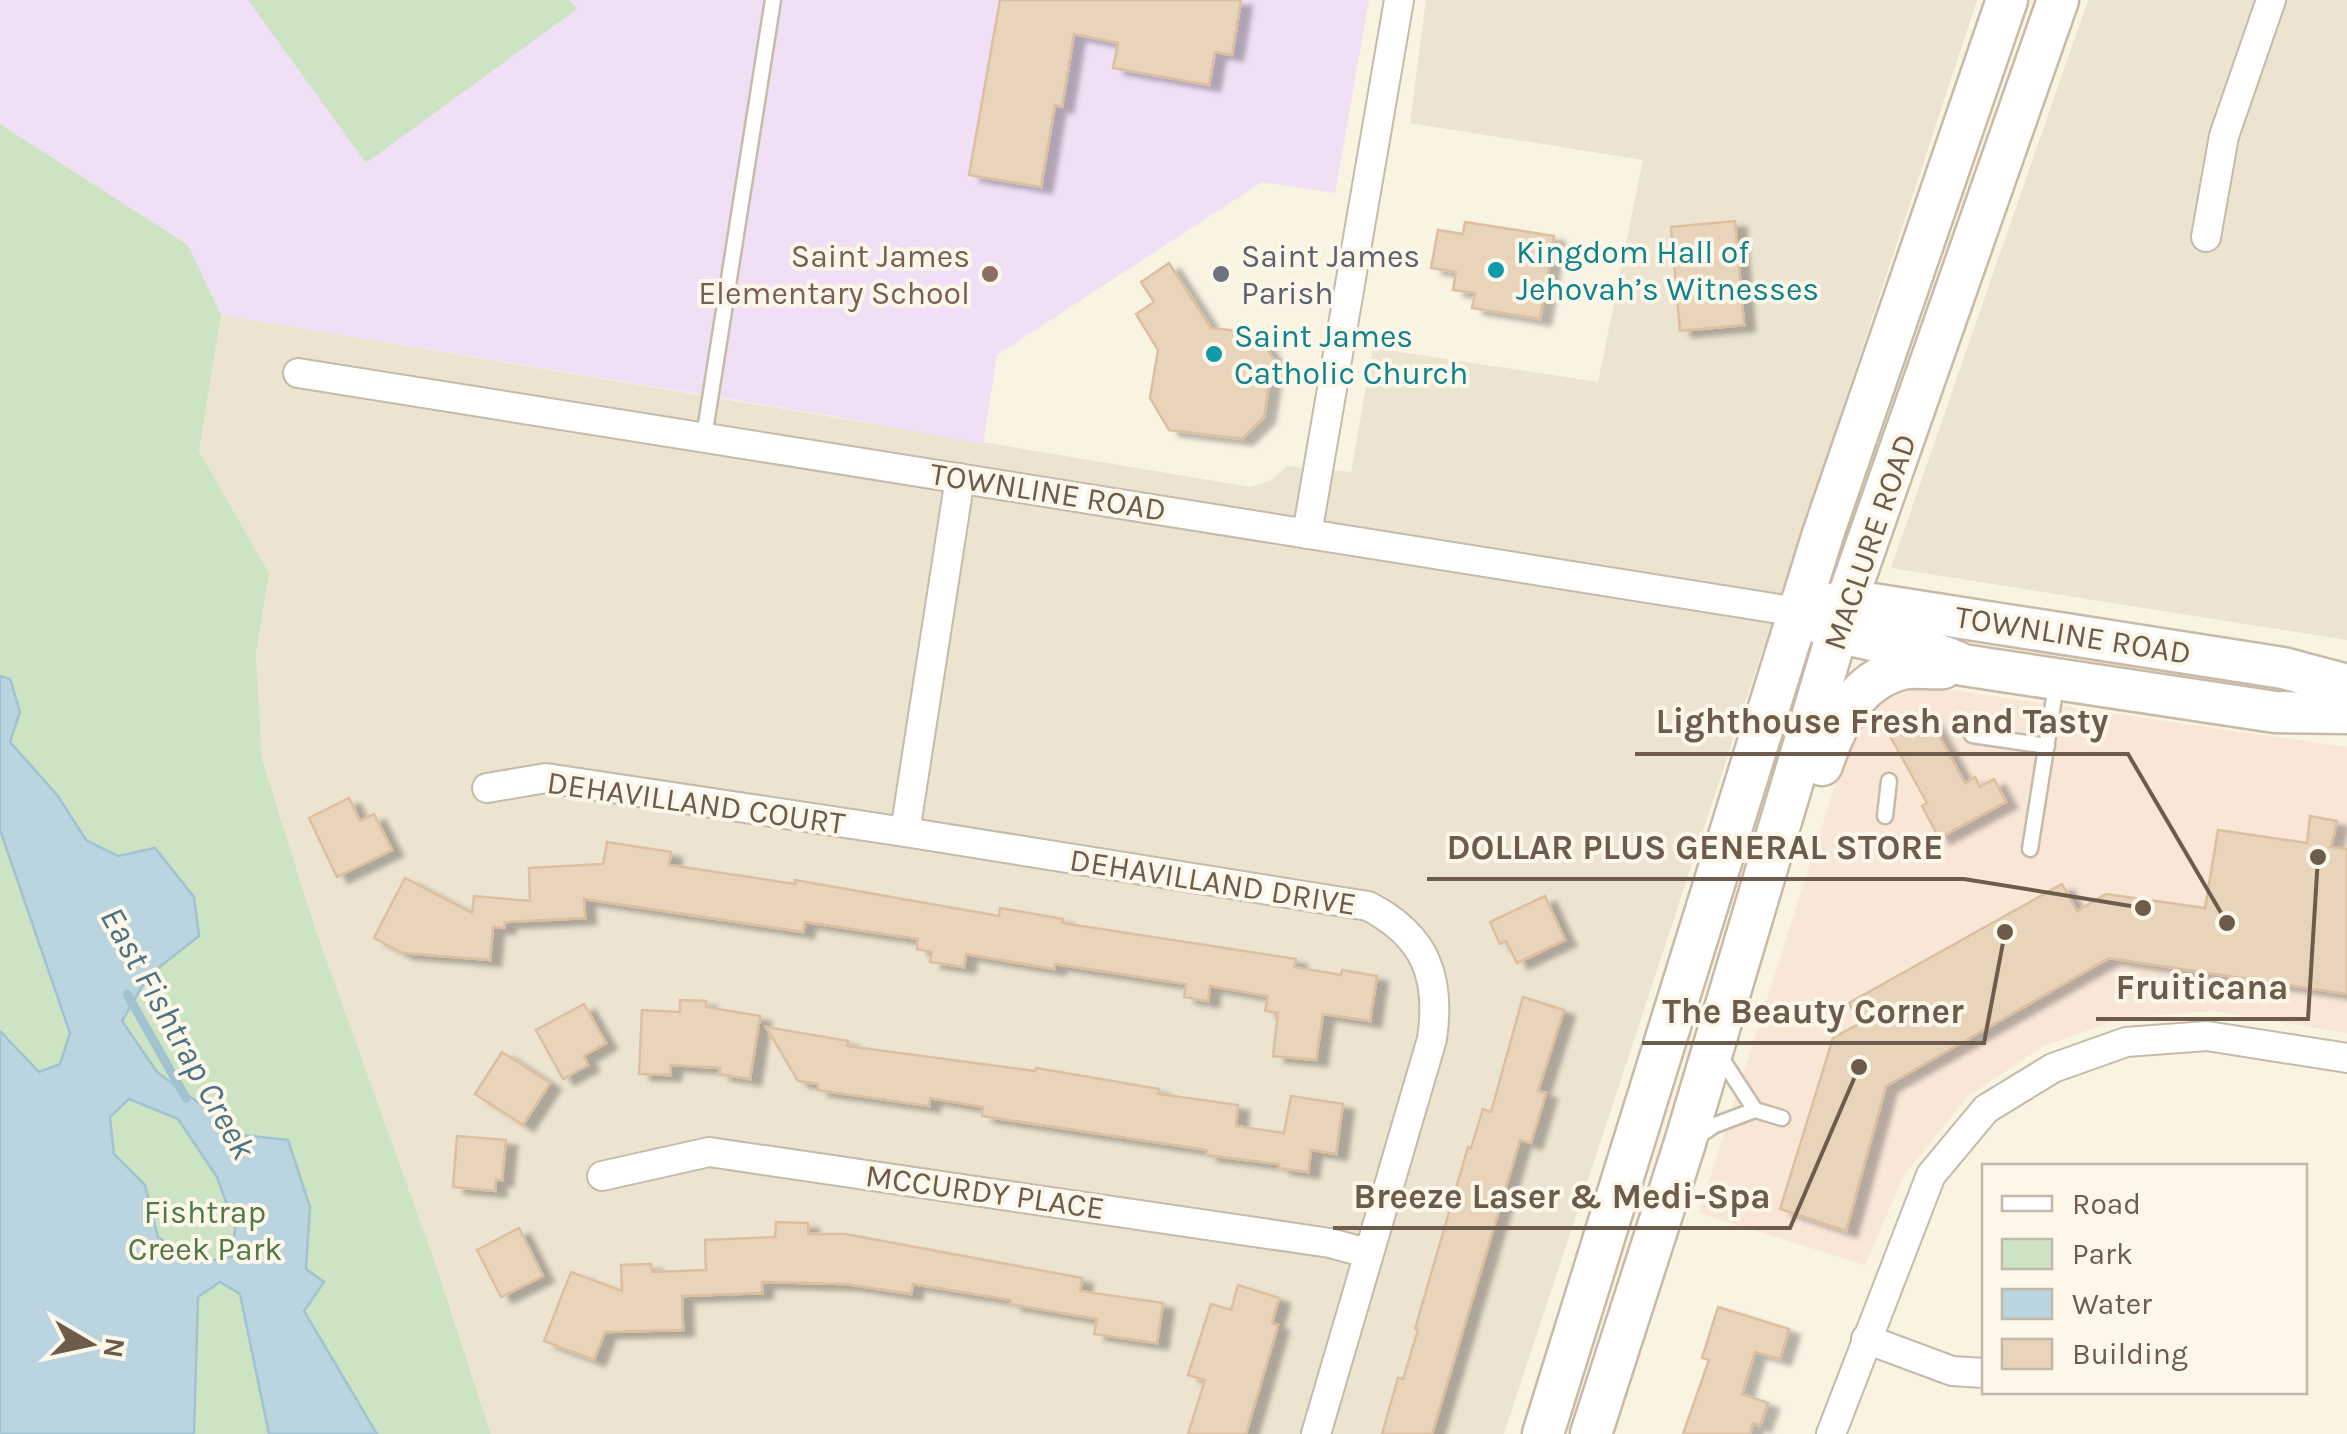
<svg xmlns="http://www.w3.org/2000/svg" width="2347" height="1434" viewBox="0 0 2347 1434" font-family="Karla,sans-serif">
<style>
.residential{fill:#ece3d0}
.commercial{fill:#f8e6d7}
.education{fill:#f0dff5}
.green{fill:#cce4c3}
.water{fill:#bad5e0;stroke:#a1c2d0;stroke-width:2.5;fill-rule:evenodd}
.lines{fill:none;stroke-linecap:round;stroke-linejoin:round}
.stream{stroke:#a1c2d0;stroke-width:9}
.building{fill:#e8d4bb;stroke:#dcbfa0;stroke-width:2.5;filter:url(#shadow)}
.lane-casing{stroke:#c6baa8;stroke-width:19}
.street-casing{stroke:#c6baa8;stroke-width:32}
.secondary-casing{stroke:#c8baa6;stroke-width:45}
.lane{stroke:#fff;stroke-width:14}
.street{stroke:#fff;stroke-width:28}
.secondary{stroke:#fff;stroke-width:40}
.culture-dot{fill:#0f9aa8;stroke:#fcf7e8;stroke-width:4}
.education-dot{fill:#8d6e63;stroke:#fcf7e8;stroke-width:4}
.worship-dot{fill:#6b7280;stroke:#fcf7e8;stroke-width:4}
.labels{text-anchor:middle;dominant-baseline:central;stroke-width:8;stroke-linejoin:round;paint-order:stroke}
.culture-label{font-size:32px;fill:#0d838f;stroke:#fcf7e8;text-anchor:start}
.education-label{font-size:32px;fill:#785e54;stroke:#fcf7e8;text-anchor:end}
.worship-label{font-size:32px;fill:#5b616d;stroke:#fcf7e8;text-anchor:start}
.street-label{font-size:32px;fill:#6d5c4c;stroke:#fcf7e8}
.park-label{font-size:32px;fill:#507848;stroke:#fcf7e8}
.water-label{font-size:35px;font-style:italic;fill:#4c7385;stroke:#fcf7e8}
.leader{fill:none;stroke:#6d5c4c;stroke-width:4}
.callout-dot{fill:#6d5c4c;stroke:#fcf7e8;stroke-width:4}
.callout-label{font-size:35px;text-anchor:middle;font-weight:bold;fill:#6d5c4c;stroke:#fcf7e8;stroke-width:8;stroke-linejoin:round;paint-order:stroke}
</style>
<defs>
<filter id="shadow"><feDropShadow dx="11" dy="6" stdDeviation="2.5" flood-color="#0004"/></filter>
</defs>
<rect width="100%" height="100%" fill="#f9f3e2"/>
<g class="residential">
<path d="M1426,0H1977L1504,1434H491L434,1260L314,925L262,759L256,654L269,573L199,451L221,315L1251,487L1270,481L1287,466L1351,472L1373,348L1598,382L1643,160L1410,123Z"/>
<path d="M2088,0H2347V640L1891,568Z"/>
</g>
<path class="commercial" d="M1944,689L2347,747V1033L2211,1011L2122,1018L2044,1046L1968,1096L1904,1175L1865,1265L1699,1213L1852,732L1868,712L1891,698L1914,690Z"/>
<path class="education" d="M0,0H1369L1335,193L1262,182L997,355L983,444L838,417L221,315L188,245L0,124Z"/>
<g class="green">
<path d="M248,0H570L577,9L366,163Z"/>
<path d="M0,124L188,245L221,315L199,451L269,573L256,654L262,759L314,925L434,1260L491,1434H0Z"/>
</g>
<path class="water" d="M0,676L10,679L20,712L10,742L58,796L86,840L118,856L155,848L194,897L199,936L148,976L122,1021L157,1072L242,1135L288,1140L310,1207L306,1269L324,1282L304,1311L377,1434H269L240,1294L220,1282L198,1297L194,1434H0V1031L39,1072L60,1064L70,1033L0,830ZM129,1099L178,1119L217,1177L235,1227L232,1257L195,1263L158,1237L145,1185L114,1154L110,1117Z"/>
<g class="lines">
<path class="stream" d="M127,994L186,1098"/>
</g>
<g class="building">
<path d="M1000,0H1241L1232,55L1215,52L1209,85L1113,68L1118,43L1074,34L1062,107L1055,105L1041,187L969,175Z"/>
<path d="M1735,221L1744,325L1680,331L1671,227Z"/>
<path d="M1465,222L1554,236L1540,319L1472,308L1475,293L1453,290L1456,272L1431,268L1438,230L1463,234Z"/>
<path d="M1169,263L1211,328L1257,333L1273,359L1264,417L1242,439L1169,430L1150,398L1158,350L1136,314L1154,302L1141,282Z"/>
<path d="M1928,715L1965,783L1975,777L1980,787L1994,779L2006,802L1939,838L1922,806L1927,803L1890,736Z"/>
<path d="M349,798L360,821L374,814L392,850L337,877L309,818Z"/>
<path d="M2310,816L2337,821L2331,847L2347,849V994L2109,958L1886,1086L1846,1231L1780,1209L1833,1038L1860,1023L1849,1003L2062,884L2077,911L2106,894L2205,908L2218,830L2307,843Z"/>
<path d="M607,842L671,852L669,865L795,884V880L999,916L1000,908L1063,919L1062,923L1296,959L1294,967L1341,975L1342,970L1377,976L1370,1021L1323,1014L1316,1060L1273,1056L1278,1013L1265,1011L1268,996L1210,986L1208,1001L1184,997L1186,984L1055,964L1054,969L966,954L964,967L930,962L932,952L917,949L918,939L805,922L803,932L584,899L585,918L505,922L504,928L493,927L490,960L403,953L374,938L405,878L472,913L474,896L530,901L529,868L603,864Z"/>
<path d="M1545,896L1565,940L1517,963L1506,941L1500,944L1490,922Z"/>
<path d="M1523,997L1564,1010L1538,1091L1546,1093L1531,1143L1520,1140L1432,1434H1382L1398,1378L1403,1379L1418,1330L1415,1329L1468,1147L1471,1148L1483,1109L1491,1112Z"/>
<path d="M680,1000L706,1001V1007L760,1016L750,1079L719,1074L720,1068L671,1065L670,1075L639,1074L642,1010L680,1012Z"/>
<path d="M584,1004L606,1043L584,1056L588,1065L563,1079L536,1030Z"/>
<path d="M766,1027L848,1041L847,1046L1035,1071L1036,1068L1159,1089L1158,1094L1238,1105L1236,1126L1284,1133L1291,1096L1343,1104L1336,1154L1311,1150L1308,1172L1279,1168V1164L1206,1155L1207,1150L982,1116L983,1107L930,1098L929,1106L817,1090L818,1084L798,1081Z"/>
<path d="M502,1052L550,1083L523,1125L475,1094Z"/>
<path d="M457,1136L506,1140L502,1180H496L495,1191L453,1187Z"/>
<path d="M776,1222L808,1223V1234H845L1082,1278L1080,1291L1163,1303L1157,1343L1094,1334L1097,1319L1010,1304L1011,1300L913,1284L911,1294L846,1284L762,1282V1293L682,1296L683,1330L605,1332L594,1360L544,1341L571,1272L622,1291L621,1265L651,1264L652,1272L706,1270L705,1240L775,1237Z"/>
<path d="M519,1228L543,1276L501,1297L477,1250Z"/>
<path d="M1238,1285L1279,1298L1272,1323L1278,1325L1246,1434H1188L1205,1380L1188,1375L1211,1304L1231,1310Z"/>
<path d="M1718,1307L1789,1329L1780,1359L1755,1352L1742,1394L1768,1403L1760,1426L1753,1423L1750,1434H1683L1709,1360L1702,1358Z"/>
</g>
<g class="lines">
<g class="lane-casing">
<g id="lane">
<path d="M704,437L773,0"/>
<path d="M1972,735L2047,746"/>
<path d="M1885,816L1889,781"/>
<path d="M2030,849L2056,685"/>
<path d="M1720,1056L1755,1110"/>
<path d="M1697,1137L1715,1125L1755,1110L1782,1118"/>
</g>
</g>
<g class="street-casing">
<g id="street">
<path d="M2206,237L2224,136L2271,0"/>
<path d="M298,373L1798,612"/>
<path d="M960,478L905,832L1368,906C1426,936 1441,977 1432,1039L1316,1434"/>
<path d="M1307,534L1399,0"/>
<path d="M487,788L546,778L905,832"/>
<path d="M602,1176L709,1152L1330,1243L1367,1253"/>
<path d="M1866,1339L1952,1371L1984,1373"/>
<path d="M1831,1434L1931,1175L1986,1109L2053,1068L2126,1042L2207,1036L2347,1058"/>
</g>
</g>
<g class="secondary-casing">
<g id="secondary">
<path d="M1824,606L1847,600L2283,668L2347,685"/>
<path d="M1815,621C1862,646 1916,641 1963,665L2275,712L2347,713"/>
<path d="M1822,765C1836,724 1855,681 1902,669C1916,666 1929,669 1943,668"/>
<path d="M1543,1434L1823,534L2007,0"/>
<path d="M1591,1434L1684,1146L1847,600L2058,0"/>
</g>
</g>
<use href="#lane" class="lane"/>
<use href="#street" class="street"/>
<use href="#secondary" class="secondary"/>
</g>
<g class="culture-dot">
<circle cx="1496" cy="270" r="10"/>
<circle cx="1214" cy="354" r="10"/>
</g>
<circle class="education-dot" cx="990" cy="274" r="10"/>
<circle class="worship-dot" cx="1221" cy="274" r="10"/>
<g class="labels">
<g class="culture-label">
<text x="1516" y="252">Kingdom Hall of<tspan x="1516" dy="37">Jehovah’s Witnesses</tspan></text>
<text x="1234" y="336">Saint James<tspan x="1234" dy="37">Catholic Church</tspan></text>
</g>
<g class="education-label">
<text x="970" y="256">Saint James<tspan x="970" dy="37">Elementary School</tspan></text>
</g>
<g class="worship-label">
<text x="1241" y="256">Saint James<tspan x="1241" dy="37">Parish</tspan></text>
</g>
<g class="street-label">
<text transform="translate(1048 492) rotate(9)">TOWNLINE ROAD</text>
<text transform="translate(1870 542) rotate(-71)">MACLURE ROAD</text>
<text transform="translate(2073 635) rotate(9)">TOWNLINE ROAD</text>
<text transform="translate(696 803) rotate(8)">DEHAVILLAND COURT</text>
<text transform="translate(1213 882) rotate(9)">DEHAVILLAND DRIVE</text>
<text transform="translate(985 1192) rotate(8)">MCCURDY PLACE</text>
</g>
<g class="park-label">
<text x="205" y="1212">Fishtrap<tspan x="205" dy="37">Creek Park</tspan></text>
</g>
<g class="water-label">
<text transform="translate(178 1033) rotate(61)">East Fishtrap Creek</text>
</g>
</g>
<path class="leader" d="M2227 923L2128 754H1635M2143 908L1964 879H1427M2318 857L2308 1019H2096M2005 932L1984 1043H1642M1859 1067L1790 1228H1333"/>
<g class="callout-dot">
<circle cx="2227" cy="923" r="10"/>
<circle cx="2143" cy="908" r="10"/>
<circle cx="2318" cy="857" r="10"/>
<circle cx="2005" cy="932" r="10"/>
<circle cx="1859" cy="1067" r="10"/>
</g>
<g class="callout-label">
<text x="1882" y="733">Lighthouse Fresh and Tasty</text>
<text x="1695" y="859">DOLLAR PLUS GENERAL STORE</text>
<text x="2202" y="999">Fruiticana</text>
<text x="1813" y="1023">The Beauty Corner</text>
<text x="1562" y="1208">Breeze Laser &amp; Medi-Spa</text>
</g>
<rect x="1982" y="1164" width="325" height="230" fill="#fcf7e8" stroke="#c3b9aa" stroke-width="2.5"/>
<rect x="2002" y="1196" width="50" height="15" fill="#ffffff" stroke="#c3b9aa" stroke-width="2.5"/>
<text x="2072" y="1214" font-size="30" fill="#6d5c4c">Road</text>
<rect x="2002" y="1239" width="50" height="30" fill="#cce4c3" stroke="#c3b9aa" stroke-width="2.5"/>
<text x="2072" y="1264" font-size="30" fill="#6d5c4c">Park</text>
<rect x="2002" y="1289" width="50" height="30" fill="#bad5e0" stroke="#c3b9aa" stroke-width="2.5"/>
<text x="2072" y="1314" font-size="30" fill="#6d5c4c">Water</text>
<rect x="2002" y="1339" width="50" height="30" fill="#e8d4bb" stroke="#c3b9aa" stroke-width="2.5"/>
<text x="2072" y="1364" font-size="30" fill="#6d5c4c">Building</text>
<g transform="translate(90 1344) rotate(99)" stroke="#fcf7e8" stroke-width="8" paint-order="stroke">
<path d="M0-8L18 38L0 25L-18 38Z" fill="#6d5c4c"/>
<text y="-15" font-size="28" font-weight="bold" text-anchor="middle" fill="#6d5c4c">N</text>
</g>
</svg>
